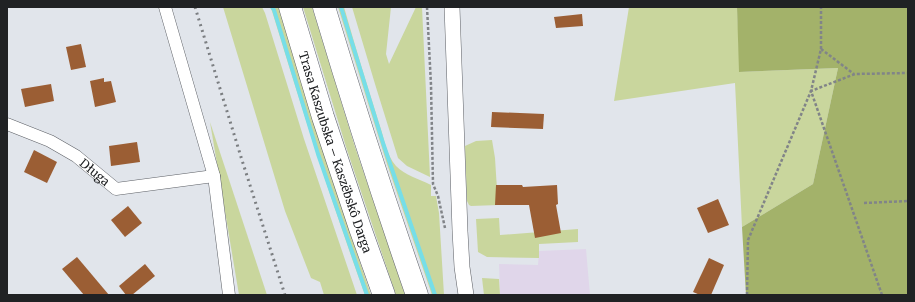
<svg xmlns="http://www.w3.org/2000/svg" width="915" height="302" viewBox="0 0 915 302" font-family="Merriweather,serif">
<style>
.commercial{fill:#e0d6ea}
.green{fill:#c9d69d}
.forest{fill:#a3b26a}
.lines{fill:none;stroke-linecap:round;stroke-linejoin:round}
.stream{stroke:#76dee8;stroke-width:4}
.building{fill:#9b5e34}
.minor-casing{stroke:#5d6066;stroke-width:13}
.tertiary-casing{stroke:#5d6066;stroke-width:16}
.motorway-casing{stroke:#5d6066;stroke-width:23}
.path{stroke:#818488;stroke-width:2.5;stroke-dasharray:3 2;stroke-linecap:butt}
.minor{stroke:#fff;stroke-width:12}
.tertiary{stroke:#fff;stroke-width:15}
.motorway{stroke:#fff;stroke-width:22}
.rail{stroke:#7b7e81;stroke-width:3;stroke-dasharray:2 4;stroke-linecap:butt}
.labels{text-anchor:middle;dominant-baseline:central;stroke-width:3;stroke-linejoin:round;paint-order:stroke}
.street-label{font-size:12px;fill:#202224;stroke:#eef2f8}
</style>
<rect width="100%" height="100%" fill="#e1e5eb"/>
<path class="commercial" d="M586,249L590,295H500L499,264L538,265L539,251Z"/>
<g class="green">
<path d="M223,7H262L265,13L304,139L357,295H324L320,282L311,278L285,211Z"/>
<path d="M270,7H278L279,9L327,164L371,295H365C331,201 301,106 272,11Z"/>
<path d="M303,7H312L355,147L405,295H396L347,150Z"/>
<path d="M338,7H344C355,46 367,85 379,123C384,137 386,155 396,166C405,175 419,179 431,185V196H436L439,213L444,295H432L386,161Z"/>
<path d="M352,7H391L386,54L389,64L416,7H422L430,177L407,166L398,158L375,84Z"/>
<path d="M629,7H737L740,72L838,68L813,184L742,227L735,83L614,101Z"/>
<path d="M210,122L267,295H239Z"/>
<path d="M492,140L495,158L498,205L471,206L469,205L467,201L465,146L476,141Z"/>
<path d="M499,218L500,235L578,229V242L539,244V258L487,257L478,252L476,219Z"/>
<path d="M482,278L499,279L500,295H484Z"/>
</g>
<path class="forest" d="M737,7H908V295H746L742,227L813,184L838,68L739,72Z"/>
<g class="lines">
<g class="stream">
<path d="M272,7L274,10L318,154L367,295"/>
<path d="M341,7L383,143L435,295"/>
</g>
</g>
<g class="building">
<path d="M582,14L583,26L556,28L554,17Z"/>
<path d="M81,44L86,67L71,70L66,47Z"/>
<path d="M104,78V82L111,81L116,102L95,107L90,81Z"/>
<path d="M51,84L54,101L25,107L21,89Z"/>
<path d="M492,112L544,114L543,129L491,127Z"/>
<path d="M137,142L140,162L111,166L109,146Z"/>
<path d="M34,150L57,162L47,183L24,172Z"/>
<path d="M496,185H522L523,187L557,185L558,204L556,205L561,233L535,238L529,205H495Z"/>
<path d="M718,199L729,225L708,233L697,208Z"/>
<path d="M128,206L142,223L125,237L111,220Z"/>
<path d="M77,257L109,295H84L62,269Z"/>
<path d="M709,258L724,265L711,295H700L693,292Z"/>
<path d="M145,264L155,276L132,295H126L119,286Z"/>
</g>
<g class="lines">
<g class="minor-casing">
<g id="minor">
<path d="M165,7L214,176L229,295"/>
<path id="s1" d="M7,124L50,141L76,156L116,189L214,176"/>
</g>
</g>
<g class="tertiary-casing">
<path id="tertiary" d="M452,7L460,231L462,267L466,295"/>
</g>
<g class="motorway-casing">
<g id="motorway">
<path id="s2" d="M290,7L323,117L360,228L384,295"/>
<path d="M324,7C353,104 384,200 417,295"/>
</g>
</g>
<g class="path">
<path d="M427,7L431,85L433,184L438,196L445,228"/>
<path d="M821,49L854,74"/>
<path d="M864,203L908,201"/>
<path d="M747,295L748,240L811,91L821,49V7"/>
<path d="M882,295L811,91L855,74L908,73"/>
</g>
<use href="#minor" class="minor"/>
<use href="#tertiary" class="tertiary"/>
<use href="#motorway" class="motorway"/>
<path class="rail" d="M195,7L241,157L285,295"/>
</g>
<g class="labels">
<g class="street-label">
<text stroke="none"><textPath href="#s2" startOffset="152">Trasa Kaszubska – Kaszëbskô Darga</textPath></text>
<text stroke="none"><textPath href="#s1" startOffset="101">Długa</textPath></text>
</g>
</g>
<rect width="915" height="302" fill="none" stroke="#202224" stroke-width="16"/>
</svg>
